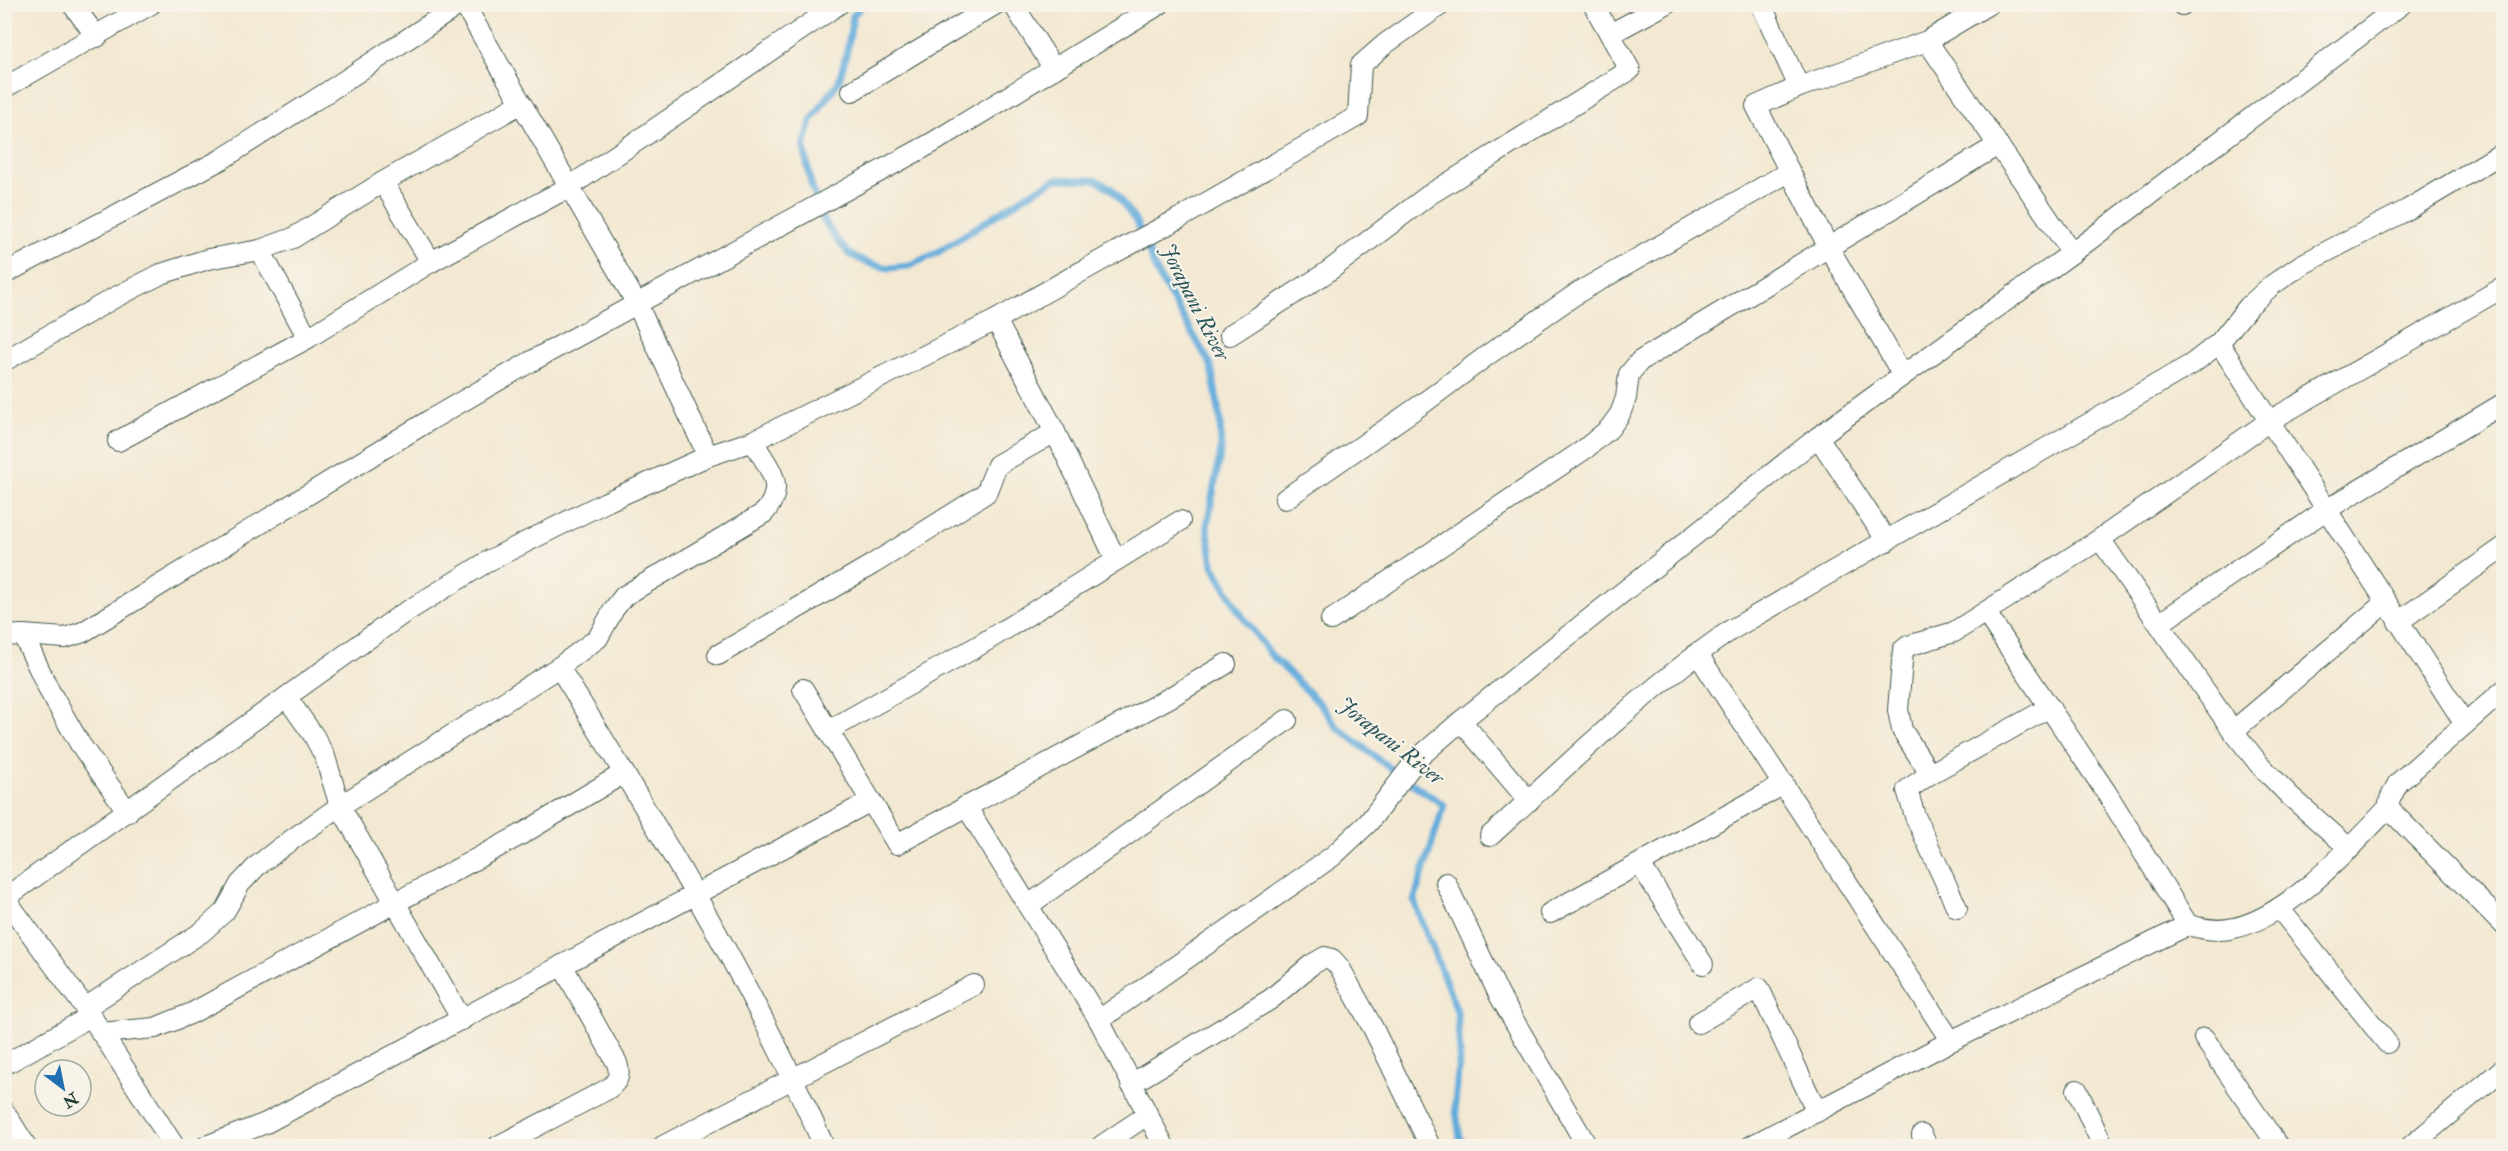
<svg xmlns="http://www.w3.org/2000/svg" width="2508" height="1151" viewBox="0 0 2508 1151" font-family="'IM FELL Double Pica',serif">
<style>
.lines{fill:none;stroke-linecap:round;stroke-linejoin:round}
.stream{stroke:#64acdb;stroke-width:7}
.street-casing{stroke:#3f574c;stroke-width:22}
.street{stroke:#fff;stroke-width:20}
.labels{text-anchor:middle;dominant-baseline:central;stroke-width:4.5;stroke-linejoin:round;paint-order:stroke}
.water-label{font-size:22px;font-style:italic;fill:#30595e;stroke:#f7f3e8}
</style>
<rect width="100%" height="100%" fill="#f7f3e8"/>
<filter id="ink" filterUnits="userSpaceOnUse"><feTurbulence type="fractalNoise" baseFrequency=".0167" numOctaves="2"/><feDisplacementMap in="SourceGraphic" scale="12" xChannelSelector="R" yChannelSelector="G"/><feConvolveMatrix kernelMatrix="1 2 1 2 8 2 1 2 1" color-interpolation-filters="sRGB"/></filter>
<filter id="wash" filterUnits="userSpaceOnUse"><feTurbulence type="fractalNoise" baseFrequency=".008" numOctaves="4" result="noise"/><feDisplacementMap in="SourceGraphic" scale="24" xChannelSelector="R" yChannelSelector="G"/><feGaussianBlur stdDeviation="1.35" result="paint"/><feColorMatrix in="noise" values="0 0 0 0 0 0 0 0 0 0 0 0 0 0 0 0 0 1.4 0 .05"/><feComposite in="paint" operator="in"/></filter>
<g filter="url(#wash)">
<rect width="100%" height="100%" fill="#f3e8d1"/>
<g class="lines">
<path class="stream" d="M863,4L853,16L847,51L839,81L811,121L804,147L811,184L823,219L835,237L849,254L868,263L888,268L908,266L935,254L1032,192L1056,179L1097,180L1113,190L1137,223L1158,275L1211,365L1220,418L1221,449L1207,526L1213,565L1238,610L1271,655L1320,704L1336,726L1392,770L1444,805L1414,901L1457,1011L1460,1052L1455,1104L1461,1146"/>
</g>
</g>
<g filter="url(#ink)">
<g class="lines">
<g class="street-casing">
<g id="street">
<path d="M72,4L97,37"/>
<path d="M464,4L637,304L708,456"/>
<path d="M1013,4L1054,69"/>
<path d="M1761,4L1799,87"/>
<path d="M2182,4V5"/>
<path d="M1610,34L1666,4"/>
<path d="M1927,41L2072,253"/>
<path d="M4,88L151,4"/>
<path d="M852,91L996,4"/>
<path d="M383,182L520,104"/>
<path d="M260,250L308,338"/>
<path d="M4,274L222,159L329,91L460,4"/>
<path d="M996,320L1055,432L1116,560"/>
<path d="M1230,335L1326,273L1429,195L1630,70L1593,4"/>
<path d="M2219,343L2465,724"/>
<path d="M4,361L114,298L161,274L208,259L260,250L293,238L383,182L431,262"/>
<path d="M1902,374L1829,248L1756,106L1799,87L1927,41L1989,4"/>
<path d="M1818,437L1887,541"/>
<path d="M118,441L308,338L431,262L569,187L839,4"/>
<path d="M1285,499L1425,402L1489,354L1579,292L1789,172"/>
<path d="M1986,613L2106,792L2188,925"/>
<path d="M1331,620L1585,449L1609,429L1620,414L1626,398L1629,374L1640,361L1998,145"/>
<path d="M2398,622L2504,547"/>
<path d="M2160,623L2326,510L2504,403"/>
<path d="M23,635L50,692L80,744L128,812"/>
<path d="M4,636L23,635L65,638L83,632L430,420L530,362L932,143L1160,4"/>
<path d="M1697,653L1951,1041"/>
<path d="M718,655L873,564L986,493L997,465L1055,432"/>
<path d="M559,667C655,822 750,980 824,1146"/>
<path d="M803,689L897,844L1169,698L1226,664"/>
<path d="M287,698L314,736L325,757L340,806L462,1020"/>
<path d="M1461,721L1529,801"/>
<path d="M828,731L978,646L1180,521"/>
<path d="M2233,731L2386,602"/>
<path d="M1930,774L1902,730L1898,710L1903,650L1908,646L1954,632L2100,539"/>
<path d="M966,806L1099,1020L1164,1146"/>
<path d="M2388,808L2504,925"/>
<path d="M1490,836C1568,765 1644,690 1731,630L2192,364L2219,343L2249,306L2272,285L2301,265L2407,210L2504,152"/>
<path d="M2350,849L2290,796L2259,764L2233,731L2100,539L2271,420L2504,287"/>
<path d="M1640,864L1703,964"/>
<path d="M1446,883L1499,995L1587,1146"/>
<path d="M4,897L91,1016L174,1146"/>
<path d="M5,898L401,615L490,560L606,502L708,456L753,441L996,320L1116,252L1178,219L1358,116L1361,65L1385,44L1442,4"/>
<path d="M1029,905L1287,720"/>
<path d="M1957,908L1915,816L1907,790L1930,774L2050,707"/>
<path d="M2279,908L2387,1043"/>
<path d="M1550,913L1784,784"/>
<path d="M85,1008L202,932L225,911L240,884L257,866L280,848L340,806L559,667L598,638L614,609L624,596L764,513C788,485 768,468 753,441"/>
<path d="M1099,1020L1333,856L1368,823L1417,759L1461,721L1818,437L2072,253L2402,4"/>
<path d="M1698,1023L1759,988L1817,1112"/>
<path d="M101,1033L155,1028L192,1013L522,834L624,773"/>
<path d="M2204,1038L2278,1146"/>
<path d="M4,1065L91,1016"/>
<path d="M1131,1084L1271,999L1311,965L1325,957L1332,959L1340,968L1374,1030L1430,1146"/>
<path d="M2077,1090L2103,1146"/>
<path d="M4,1111L26,1146"/>
<path d="M1922,1135L1927,1146"/>
<path d="M206,1146L266,1123L871,801"/>
<path d="M498,1146L608,1089C618,1081 621,1076 617,1063L562,965"/>
<path d="M663,1146L974,985"/>
<path d="M1101,1146L1147,1115"/>
<path d="M1751,1146L1951,1041L2188,925C2203,929 2218,932 2234,928C2288,917 2351,847 2388,808L2390,799L2398,783L2504,690"/>
<path d="M2411,1146L2504,1068"/>
</g>
</g>
<use href="#street" class="street"/>
</g>
</g>
<g class="labels">
<g class="water-label">
<text transform="translate(1195 302) rotate(63)">Jorapani River</text>
<text transform="translate(1391 741) rotate(38)">Jorapani River</text>
</g>
</g>
<rect width="2508" height="1151" fill="none" stroke="#f7f3e8" stroke-width="24"/>
<g transform="translate(63 1088) rotate(148)"><circle r="28" fill="#f7f3e8" stroke="#a1aaa0" stroke-width="1.5"/>
<path d="M0-4.5L10 22L0 15L-10 22Z" fill="#1f6fb2"/>
<text y="-9" font-size="16" font-weight="bold" text-anchor="middle" fill="#1f3d34">N</text>
</g>
</svg>
